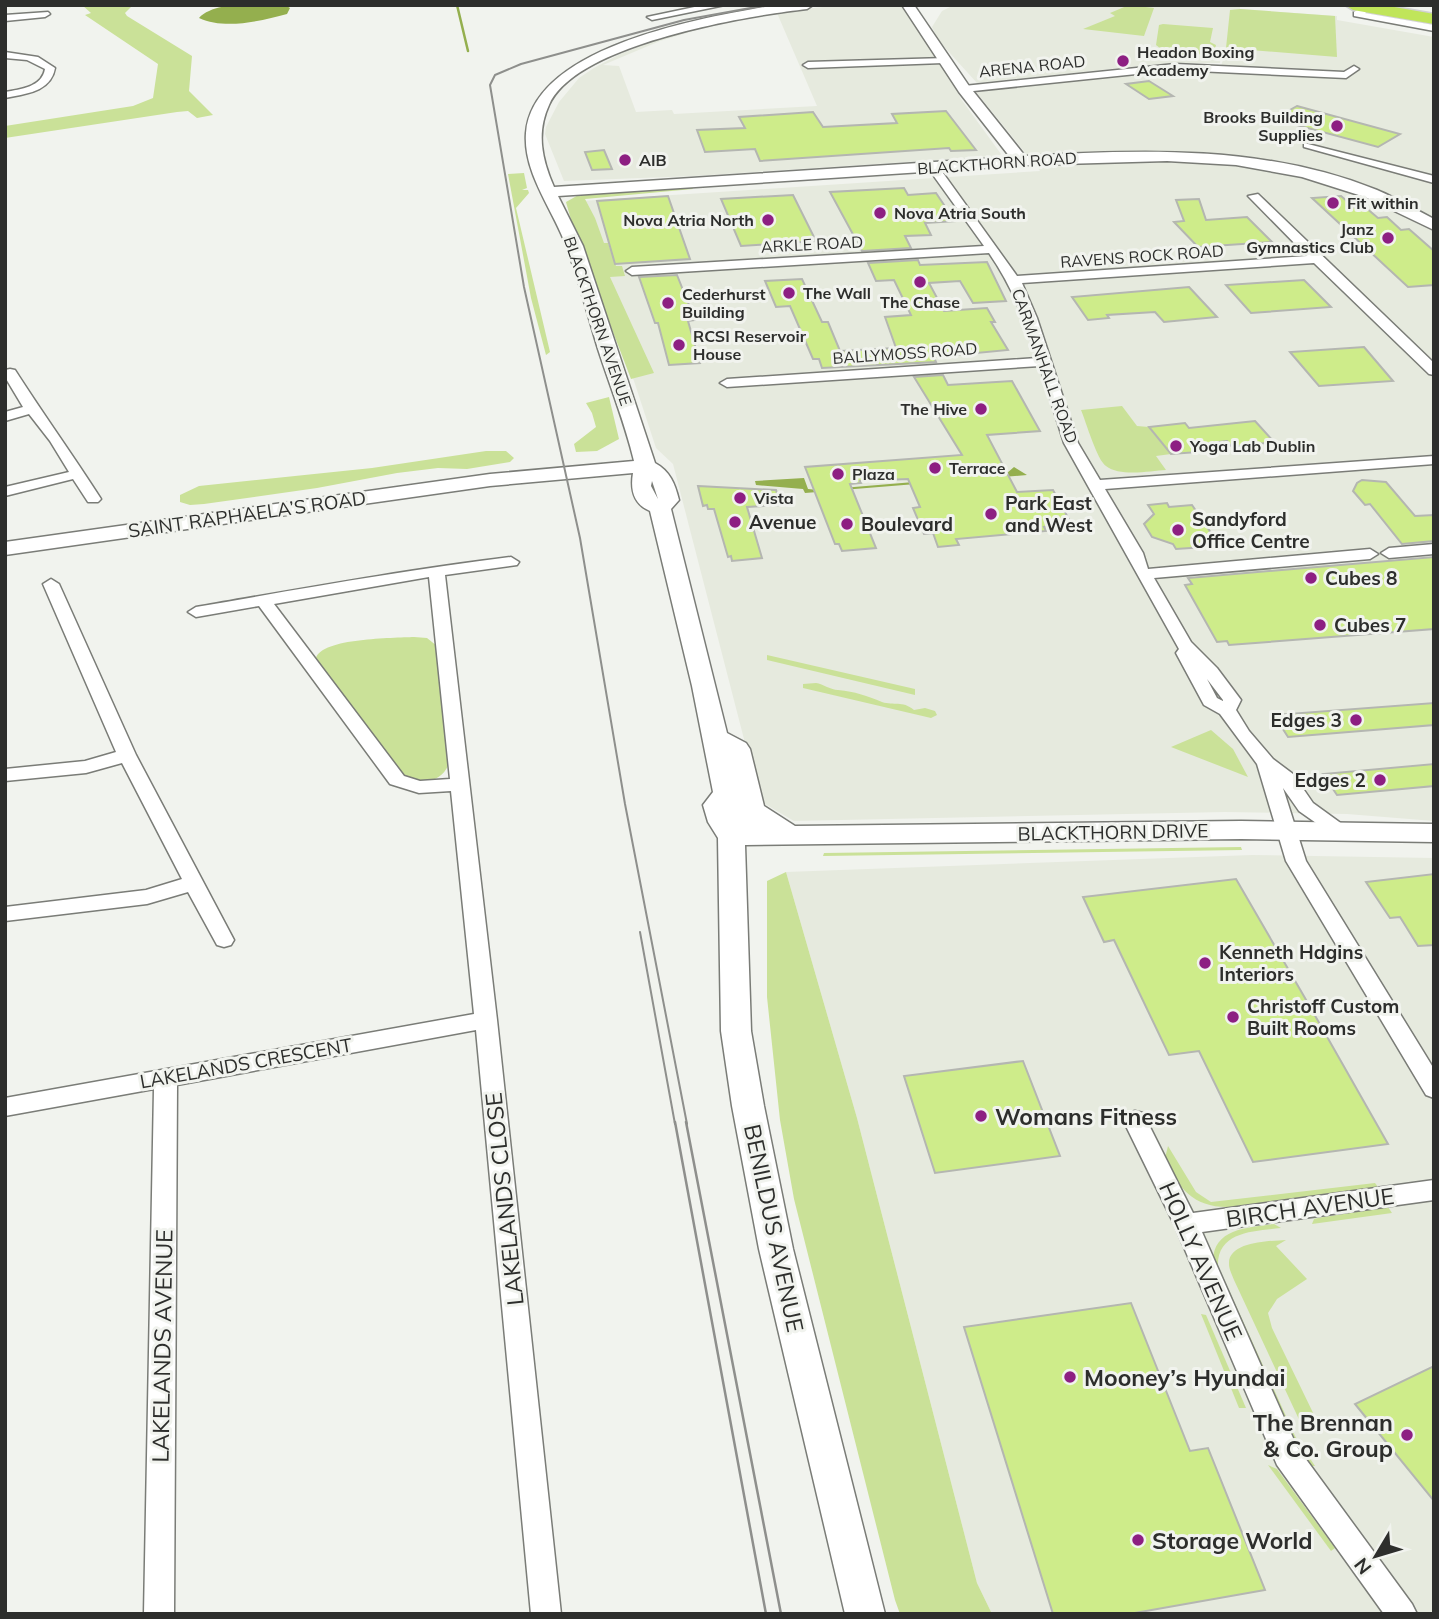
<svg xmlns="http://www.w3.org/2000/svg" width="1439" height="1619" viewBox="0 0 1439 1619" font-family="Mulish,sans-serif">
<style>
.built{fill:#e6eade;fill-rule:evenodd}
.green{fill:#cae198}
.water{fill:#94af4e}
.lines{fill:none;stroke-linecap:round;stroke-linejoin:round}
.stream{stroke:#94af4e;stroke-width:2.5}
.building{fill:#ceec8a;stroke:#b4b6b1;stroke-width:2}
.street-casing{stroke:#7a7c77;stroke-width:3}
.secondary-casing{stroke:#7a7c77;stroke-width:3}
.highway-casing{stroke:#d1d1d1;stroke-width:3}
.street{fill:#fff;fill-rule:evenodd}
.secondary{fill:#fff;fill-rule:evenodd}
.highway{fill:#c0e55a;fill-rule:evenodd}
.tram-far1{stroke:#8e8f8c;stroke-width:2}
.tram{stroke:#8e8f8c;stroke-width:2.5}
.poi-dot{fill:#8d1f82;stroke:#f1f3ee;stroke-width:2.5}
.labels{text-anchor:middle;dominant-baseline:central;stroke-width:6;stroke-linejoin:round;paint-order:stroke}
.far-poi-label{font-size:16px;font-weight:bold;fill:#2d2e2c;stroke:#f1f3ee;text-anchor:start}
.far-street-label{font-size:16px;fill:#2d2e2c;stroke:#f1f3ee}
.poi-label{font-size:19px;font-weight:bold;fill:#2d2e2c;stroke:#f1f3ee;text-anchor:start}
.street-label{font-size:19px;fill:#2d2e2c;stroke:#f1f3ee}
.near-poi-label{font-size:23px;font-weight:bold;fill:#2d2e2c;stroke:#f1f3ee;text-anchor:start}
.near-street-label{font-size:23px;fill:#2d2e2c;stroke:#f1f3ee}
</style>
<rect width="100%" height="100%" fill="#f1f3ee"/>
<g class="built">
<path d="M843,5L902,7L943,63L961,99L1001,154L999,156L694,176L564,181L545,134L546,127L559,102L579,78L594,68L620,54L656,40L699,28L764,13ZM777,13L817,106L674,114L672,110L636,112L619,66L603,65L660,41L716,24Z"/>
<path d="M954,5H1240V9L1337,16V20L1434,37V821L1347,814L1225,812L794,821L760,801L673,464L656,448L634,381L574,230L566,202L1040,171L976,92L1163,69H1220L1225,54L1232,48L1227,47L1221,52L1220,63L1159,64L977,83L938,40L932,27L942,11Z"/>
<path d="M1252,855L1434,858V1614H992L977,1583L857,1118L786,872Z"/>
</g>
<g class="green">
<path d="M82,5H133L125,13L127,16L192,56L189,91L213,115L197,118L188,111L177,112L5,138V126L133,106L153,98L158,64L85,15L91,13Z"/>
<path d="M1129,5L1154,8L1144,36L1083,29L1115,16L1110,13Z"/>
<path d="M1240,9L1335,16L1337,57L1226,48L1230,10Z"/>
<path d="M1163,24L1213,28L1210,42L1216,45L1215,49C1198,58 1171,58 1156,45L1159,25Z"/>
<path d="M524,173L527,188L522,190H528L529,193L516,208L550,352L546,355L531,298L508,174Z"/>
<path d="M690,185L693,189L585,199L595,218L604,243H608L616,266H622L625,276L610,277L654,373L631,379L574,230L566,202L582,193Z"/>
<path d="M609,397L619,439L597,451L576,452L574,444L596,427L592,413L586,403Z"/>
<path d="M1122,406L1137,426L1149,427L1171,454L1156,456L1166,470C1150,471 1120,477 1106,466C1097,460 1086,422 1081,410Z"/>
<path d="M486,451H506L514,458L510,462L467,469L438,468L397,473L317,488L204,504L190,505L180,502V495L199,486L372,468Z"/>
<path d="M414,637L427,638L437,646L449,764C439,786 421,782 402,776L316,658C322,638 393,638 414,637Z"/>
<path d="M767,655L915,689V695L767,660Z"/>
<path d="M816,683C823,684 831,690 838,690C856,692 865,695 882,702C894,706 902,700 914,710L925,708L935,711L937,715L931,718L803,688V684Z"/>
<path d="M1211,730L1233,749L1248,777L1171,747Z"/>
<path d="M1241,847L1242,850L823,856L824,853Z"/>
<path d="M786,872L857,1118L977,1583L992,1614H900L895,1600L794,1199L780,1120L767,997V881Z"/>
<path d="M1168,1146L1196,1192L1211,1202L1375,1183L1378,1187L1230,1207C1194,1208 1178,1189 1165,1158Z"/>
<path d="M1388,1207L1392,1213L1312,1224L1314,1219L1318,1218Z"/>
<path d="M1274,1224L1281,1228C1255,1231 1217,1231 1218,1266L1295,1436L1315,1466H1307L1293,1444L1213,1263C1212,1228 1248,1228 1274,1224Z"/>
<path d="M1286,1240L1276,1246L1307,1279L1277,1299L1268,1313L1272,1328L1317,1421L1303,1428L1234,1280C1232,1275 1229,1269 1229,1264C1228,1241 1272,1241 1286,1240Z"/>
<path d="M1201,1314L1206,1315L1246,1408H1239Z"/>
<path d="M1268,1465L1277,1469L1335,1548L1331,1551Z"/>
</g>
<g class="water">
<path d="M285,5L290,8L287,14C261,21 225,30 199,18C216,0 261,5 285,5Z"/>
<path d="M1014,467L1027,475L805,493L803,489L756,485L755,481L804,478L808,489L818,490L998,475L1007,473Z"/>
</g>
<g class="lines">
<path class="stream" d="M457,5L468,51"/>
</g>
<g class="building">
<path d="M1149,81L1173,96L1149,99L1126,84Z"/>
<path d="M1297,106L1400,134L1378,147L1274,119Z"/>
<path d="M946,111L976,150L951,151L949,148L760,161L755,149L705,152L697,130L745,128L739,117L813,112L823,127L897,123L892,114Z"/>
<path d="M604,150L612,169L592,170L585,152Z"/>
<path d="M904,188L908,195L936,193L955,221L925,223L931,235L905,236L911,248L862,251L830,192Z"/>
<path d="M793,195L816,241L741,246L721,199Z"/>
<path d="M668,196L690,259L615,264L597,201Z"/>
<path d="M1341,196L1355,208L1365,207L1378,218L1387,217L1401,230L1409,229L1434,251V285L1408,287L1312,198Z"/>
<path d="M1199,199L1206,220L1247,217L1272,242L1198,247L1174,222L1184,221L1176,200Z"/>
<path d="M918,260L920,265L987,262L1006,301L973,303L960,281L929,283L944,311L987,308L995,322H991L1008,350L934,357L936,362L822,368L819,359H813L790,306L776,307L765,281L802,279L822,322H828L840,351L896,348L885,317L911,315L894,280L876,281L868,263Z"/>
<path d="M677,275L695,320L688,321L700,363L669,365L658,323H655L639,277Z"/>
<path d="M1304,280L1331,307L1251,313L1226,285Z"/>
<path d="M1189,287L1217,317L1164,322L1155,312L1107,315L1109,318L1088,320L1072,297Z"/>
<path d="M1364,347L1393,381L1319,386L1290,352Z"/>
<path d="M943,375L948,385L1012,381L1040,431L987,435L1017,492L1053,490L1072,525L1044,527L1046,531L956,539L959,545L938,547L933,533L924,534L913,508L920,507L908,479L860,481L861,483L850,484L876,548L842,551L839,544H835L805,467L962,455L914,377Z"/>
<path d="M1255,421L1274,442L1232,447L1227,441L1193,445L1199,452L1171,454L1149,427L1185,423L1189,428Z"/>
<path d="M1362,480L1386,482L1415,516L1434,515V541L1402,544L1370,504L1365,505L1353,491L1357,483Z"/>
<path d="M698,486L776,490L781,505L747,507L762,558L732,561L731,556L728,557L714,509H708L707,505L703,506Z"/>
<path d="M1167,503L1169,507L1192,505L1220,546L1176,549L1173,544L1152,537L1144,524L1154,514L1148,505Z"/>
<path d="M1434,557V629L1229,645L1227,641L1217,642L1185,585L1192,584L1188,578Z"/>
<path d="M1434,703V725L1288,737L1274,715Z"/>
<path d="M1434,764V786L1337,795L1323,774Z"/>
<path d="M1434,874V945L1418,946L1400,917L1390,918L1366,882Z"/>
<path d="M1236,879L1305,998L1388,1144L1253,1162L1199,1051L1169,1055L1114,940L1104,942L1083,897Z"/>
<path d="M1023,1061L1060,1156L935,1173L904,1076Z"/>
<path d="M1131,1303L1190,1451L1208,1448L1265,1590L1129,1614H1053L964,1327Z"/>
<path d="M1434,1366V1501L1355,1404Z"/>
</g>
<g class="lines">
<g class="street-casing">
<g id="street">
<path d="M704,5H725L652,20L647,17Z"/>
<path d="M1367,5L1371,8L1365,13L1434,25V31L1354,16V12Z"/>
<path d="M48,12L50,14L45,17L5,21V15Z"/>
<path d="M5,52L38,57L55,68C51,92 25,94 5,98V92C21,89 42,87 45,69L27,60L5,58Z"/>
<path d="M946,58L948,60L943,63L808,68L803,65L808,62Z"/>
<path d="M1175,64L1344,72L1354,66L1359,69L1346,78L1175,70L964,92L959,89L964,86Z"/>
<path d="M1304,143L1434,176V183L1304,147Z"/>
<path d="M934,165L938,166L1017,276L1307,256L1248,196L1258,194L1434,363V375L1429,374L1314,263L1022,283L1037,318L1078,443L1100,480L1434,456V464L1105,489L1143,553L1148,569L1370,549L1378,554L1370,559L1154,578L1191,642L1217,668L1241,700L1236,710L1249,731L1273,759L1293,774L1313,803L1353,832L1350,837H1336L1299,811L1283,788L1306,861L1434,1069V1098L1426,1095L1286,861L1257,764L1220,714L1204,705L1176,653L1179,649L1064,443L1040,366L727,387L720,383L727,379L1037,358C1025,320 1012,286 989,253L632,275L626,271L632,267L984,246L928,168ZM1207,679L1223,700V701L1217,698Z"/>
<path d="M10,369L15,370C43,414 73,455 101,499L98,502H88L73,479L5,496V487L69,472L50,441L29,414L5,421V412L23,407L5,377V370Z"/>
<path d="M1434,544V554L1389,558L1381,553L1389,548Z"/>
<path d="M511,557L519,562L517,565L445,575L497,1020L561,1614H531L476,1030L177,1085L174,1614H144L154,1089L5,1116V1098L474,1014L451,791L419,793L390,784L259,606L196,617L188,612L196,607C301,589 405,570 511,557ZM429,577L450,779L420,781L404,776L274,604Z"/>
<path d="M51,579L59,584L136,755L234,940L231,945L224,947L217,945L188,892L147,904L5,921V907L146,890L182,879L122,763L86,773L5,781V769L85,761L116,752L43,584Z"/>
<path d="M1135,1111L1143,1113L1193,1213L1434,1180V1200L1202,1232L1297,1447L1412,1604L1417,1614H1384L1277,1465L1174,1224L1123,1120L1127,1113Z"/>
</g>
</g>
<g class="secondary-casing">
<path id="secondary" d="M776,5H813L807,9C746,16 576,44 549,105C536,133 542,160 554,187L1010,157L959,92L902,5H914L969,86L1025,156C1142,149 1266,145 1377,190C1396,198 1415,209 1434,219V230L1365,197L1302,177L1236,165L1167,161L1028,165L558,196L583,246L655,463C670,471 675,484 679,500L671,509L727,733L746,743L750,749L764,806L795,826L1241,821L1434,824V842L1241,839L745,845L751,1031L764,1106L793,1249L885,1614H845L759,1249L732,1106L721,1031L718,838L708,822L703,805L713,792L692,686L650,511C634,504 630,491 633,473L490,486L5,555V542L490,474L634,461C625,423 610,386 598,349C588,316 579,281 567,248C554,211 523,174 526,133C533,45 707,17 776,5ZM652,481L658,499L651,486Z"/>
</g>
<g class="highway-casing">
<path id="highway" d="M1345,5H1383L1434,14V24L1353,10Z"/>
</g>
<use href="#street" class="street"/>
<use href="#secondary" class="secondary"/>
<use href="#highway" class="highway"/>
<g class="tram-far1">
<path d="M640,932L675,1124"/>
<path d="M687,1124L625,804L580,538L524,287L490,85L495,75L521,64L684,20L767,5"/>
</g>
<g class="tram">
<path d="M675,1122L766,1614"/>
<path d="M686,1122L781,1614"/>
</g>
</g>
<g class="poi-dot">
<circle cx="1123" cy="61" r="7"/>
<circle cx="1337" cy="126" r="7"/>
<circle cx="625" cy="160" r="7"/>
<circle cx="1333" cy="203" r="7"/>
<circle cx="880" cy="213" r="7"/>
<circle cx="768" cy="220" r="7"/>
<circle cx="1388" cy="238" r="7"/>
<circle cx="920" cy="282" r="7"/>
<circle cx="789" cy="293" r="7"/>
<circle cx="668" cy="303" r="7"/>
<circle cx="679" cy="345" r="7"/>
<circle cx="981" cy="409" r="7"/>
<circle cx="1176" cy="446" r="7"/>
<circle cx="935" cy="468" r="7"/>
<circle cx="838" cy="474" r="7"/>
<circle cx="740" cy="498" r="7"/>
<circle cx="991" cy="514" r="7"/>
<circle cx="735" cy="522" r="7"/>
<circle cx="847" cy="524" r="7"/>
<circle cx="1178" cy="530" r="7"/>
<circle cx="1311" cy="578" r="7"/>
<circle cx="1320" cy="625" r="7"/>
<circle cx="1356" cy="720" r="7"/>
<circle cx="1380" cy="780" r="7"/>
<circle cx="1205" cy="963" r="7"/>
<circle cx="1233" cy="1017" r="7"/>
<circle cx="981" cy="1116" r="7"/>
<circle cx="1070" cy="1377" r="7"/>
<circle cx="1407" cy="1435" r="7"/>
<circle cx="1138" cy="1540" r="7"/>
</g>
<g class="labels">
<g class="far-poi-label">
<text x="1137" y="52">Headon Boxing<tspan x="1137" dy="18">Academy</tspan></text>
<text x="1323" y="117" text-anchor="end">Brooks Building<tspan x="1323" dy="18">Supplies</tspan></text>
<text x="639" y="160">AIB</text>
<text x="1347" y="203">Fit within</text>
<text x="894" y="213">Nova Atria South</text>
<text x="754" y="220" text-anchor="end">Nova Atria North</text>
<text x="1374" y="229" text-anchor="end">Janz<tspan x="1374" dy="18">Gymnastics Club</tspan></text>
<text x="803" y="293">The Wall</text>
<text x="682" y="294">Cederhurst<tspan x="682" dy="18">Building</tspan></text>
<text x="920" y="302" text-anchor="middle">The Chase</text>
<text x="693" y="336">RCSI Reservoir<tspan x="693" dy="18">House</tspan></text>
<text x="967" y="409" text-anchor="end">The Hive</text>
<text x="1190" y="446">Yoga Lab Dublin</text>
<text x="949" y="468">Terrace</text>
<text x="852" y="474">Plaza</text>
<text x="754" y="498">Vista</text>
</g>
<g class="far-street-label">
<text transform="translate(1032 66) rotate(-6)">ARENA ROAD</text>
<text transform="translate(997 163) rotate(-4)">BLACKTHORN ROAD</text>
<text transform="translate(812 244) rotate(-3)">ARKLE ROAD</text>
<text transform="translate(1142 256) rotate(-4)">RAVENS ROCK ROAD</text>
<text transform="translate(598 321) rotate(71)">BLACKTHORN AVENUE</text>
<text transform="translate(905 353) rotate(-4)">BALLYMOSS ROAD</text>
<text transform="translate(1045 366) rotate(70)">CARMANHALL ROAD</text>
</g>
<g class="poi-label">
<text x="1005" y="503">Park East<tspan x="1005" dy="22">and West</tspan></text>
<text x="1192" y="519">Sandyford<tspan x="1192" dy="22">Office Centre</tspan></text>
<text x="749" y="522">Avenue</text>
<text x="861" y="524">Boulevard</text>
<text x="1325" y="578">Cubes 8</text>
<text x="1334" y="625">Cubes 7</text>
<text x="1342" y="720" text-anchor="end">Edges 3</text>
<text x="1366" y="780" text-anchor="end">Edges 2</text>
<text x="1219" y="952">Kenneth Hdgins<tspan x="1219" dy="22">Interiors</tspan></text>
<text x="1247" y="1006">Christoff Custom<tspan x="1247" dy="22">Built Rooms</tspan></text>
</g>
<g class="street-label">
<text transform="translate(247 514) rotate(-8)">SAINT RAPHAELA’S ROAD</text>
<text transform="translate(1113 832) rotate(-1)">BLACKTHORN DRIVE</text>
<text transform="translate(246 1063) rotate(-10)">LAKELANDS CRESCENT</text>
</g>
<g class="near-poi-label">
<text x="995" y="1116">Womans Fitness</text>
<text x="1084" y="1377">Mooney’s Hyundai</text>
<text x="1393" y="1422" text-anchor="end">The Brennan<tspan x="1393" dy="26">&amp; Co. Group</tspan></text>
<text x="1152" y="1540">Storage World</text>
</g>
<g class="near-street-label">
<text transform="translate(504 1199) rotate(-96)">LAKELANDS CLOSE</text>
<text transform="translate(1310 1207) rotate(-8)">BIRCH AVENUE</text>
<text transform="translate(774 1228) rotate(78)">BENILDUS AVENUE</text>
<text transform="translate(1201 1261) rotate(66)">HOLLY AVENUE</text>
<text transform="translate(162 1346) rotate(-89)">LAKELANDS AVENUE</text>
</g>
</g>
<rect width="1439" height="1619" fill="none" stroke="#2d2e2c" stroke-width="14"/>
<g transform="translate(1376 1556) rotate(232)" stroke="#f1f3ee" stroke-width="5" paint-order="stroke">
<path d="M0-5L12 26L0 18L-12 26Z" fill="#2d2e2c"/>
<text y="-10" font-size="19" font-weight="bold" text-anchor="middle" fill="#2d2e2c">N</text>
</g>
</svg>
